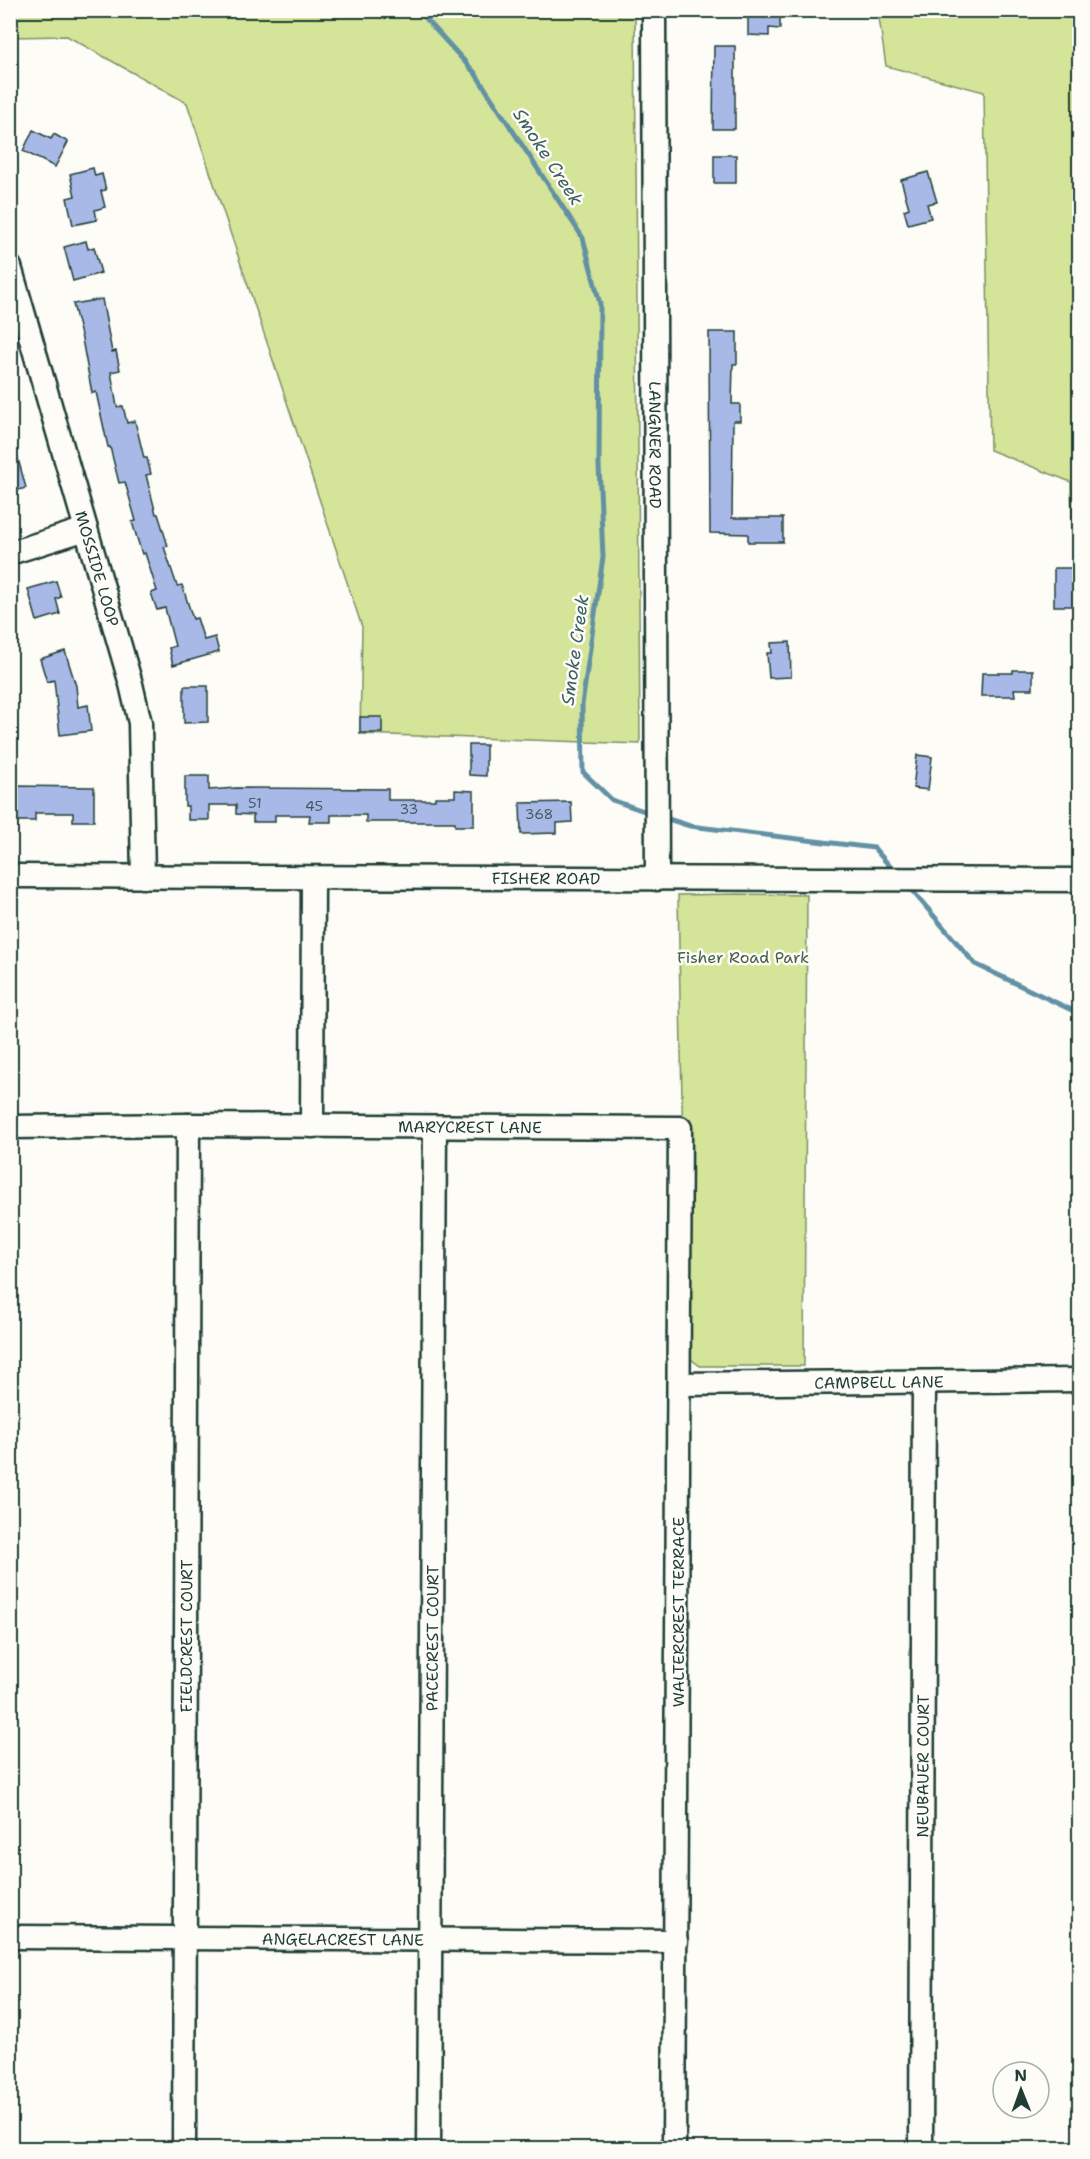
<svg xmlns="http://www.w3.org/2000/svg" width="1090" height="2159" viewBox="0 0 1090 2159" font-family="'Shantell Sans',sans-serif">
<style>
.green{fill:#d4e498;stroke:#7a9066;stroke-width:1.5}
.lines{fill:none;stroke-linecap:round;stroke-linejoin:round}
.stream{stroke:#6391a4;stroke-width:5}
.building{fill:#a8b9e8;stroke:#1f3d34;stroke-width:1.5}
.minor-casing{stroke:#1f3d34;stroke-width:27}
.minor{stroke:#fdfcf7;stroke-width:22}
.labels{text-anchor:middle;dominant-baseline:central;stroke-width:5;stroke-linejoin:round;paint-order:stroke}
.number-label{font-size:14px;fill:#415c61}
.street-label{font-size:16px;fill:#1f3d34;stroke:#fdfcf7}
.park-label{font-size:16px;fill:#435e48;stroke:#fdfcf7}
.water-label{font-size:18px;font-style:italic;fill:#3b6063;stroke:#fdfcf7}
</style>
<rect width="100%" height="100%" fill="#fdfcf7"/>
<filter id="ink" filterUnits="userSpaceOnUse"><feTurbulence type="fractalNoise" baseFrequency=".0167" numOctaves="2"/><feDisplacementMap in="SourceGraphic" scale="12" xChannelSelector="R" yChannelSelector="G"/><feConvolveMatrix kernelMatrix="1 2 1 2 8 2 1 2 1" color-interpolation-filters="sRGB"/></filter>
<g filter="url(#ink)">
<g class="green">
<path d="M10,11H635L640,744L360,734L362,627L187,103L67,36L11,37Z"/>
<path d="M878,11H1079V738L1071,482L990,450L984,92L886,66Z"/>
<path d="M739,894L807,895L804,1366H700L687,1356L678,895Z"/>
</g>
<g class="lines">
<g class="stream">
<path d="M418,10L475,73L583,238L600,304L599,465L603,557L582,705L583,772L612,800L650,813"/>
<path d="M662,817L690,826L874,848L894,871"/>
<path d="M909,887L975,964L1080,1014"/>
</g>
</g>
<g class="building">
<path d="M748,10L780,12V29L769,28V36L748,35Z"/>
<path d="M714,46H735V129H713Z"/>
<path d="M33,130L51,139L54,134L68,142L55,167L23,151Z"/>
<rect x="714" y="155" width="22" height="28"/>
<path d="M93,168L95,176L102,174L106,190L101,191L105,207L95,210L97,220L73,225L67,198L75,196L70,174Z"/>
<path d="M928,172L937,202L927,204L931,218L908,224L904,210L909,208L901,180Z"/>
<path d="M86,241L88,249L94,247L101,273L73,281L64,247Z"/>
<path d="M102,299L112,352L116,351L120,370L111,372L117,407L123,406L127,423L135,421L144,458H147L151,474L146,475L156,514H158L168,546L164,547L177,586L182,585L193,619L197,618L204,640L215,637L219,652L173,665L169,648L175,646L165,608L157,610L151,593L157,591L145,553L142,554L132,522L136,521L125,482L119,483L110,447H108L96,392L92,393L82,339L73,304Z"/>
<path d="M709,332H737V364H733L732,404H740V421H733L732,518H783V542H748V534L710,533Z"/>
<path d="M14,444L26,488L10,492V445Z"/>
<rect x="1054" y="568" width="25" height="38"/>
<path d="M56,581L61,597L56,599L60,614L37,621L28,589Z"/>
<path d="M790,642L791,677L769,678L767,653H772L771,643Z"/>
<path d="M65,651L76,686L78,707L88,705L91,731L60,735L54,680L47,682L40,659Z"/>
<path d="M1013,670H1033V689H1014L1015,696H981L982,673H1013Z"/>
<path d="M184,686H208V722L184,723Z"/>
<rect x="360" y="717" width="22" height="16"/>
<path d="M469,745H486V776L469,775Z"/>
<path d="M917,755L932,757L928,790L913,788Z"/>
<path d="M185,776H209V790L236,788L388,789V800H435V797H455V790L474,791V826H455V822H366V815H331V822H309L310,815H275V822H253V815L236,814V805H209V820H188V806H185Z"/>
<path d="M10,786L94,787V821H73V813H35V821H13V813H10Z"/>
<path d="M571,802L572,822L557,823V833L521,834L520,803Z"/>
</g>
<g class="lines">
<g class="minor-casing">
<g id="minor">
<path id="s1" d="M654,10L657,879"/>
<path id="s2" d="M10,267L131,684L140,723L143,877"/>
<path d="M10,553L86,529"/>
<path id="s3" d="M10,876L1080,880"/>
<path d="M312,1126L313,878"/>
<path id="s4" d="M10,1127L188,1125L680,1128L674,2148"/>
<path id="s5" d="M679,1384L1080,1380"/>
<path id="s6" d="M10,1937L676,1941"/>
<path id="s7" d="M184,2148L188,1125"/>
<path id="s8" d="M429,2148L435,1127"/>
<path id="s9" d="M921,2148L924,1382"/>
</g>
</g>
<use href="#minor" class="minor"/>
</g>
</g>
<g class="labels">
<g class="number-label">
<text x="255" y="803">51</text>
<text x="314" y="806">45</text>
<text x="409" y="809">33</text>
<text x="539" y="814">368</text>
</g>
<g class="street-label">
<text stroke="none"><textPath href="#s1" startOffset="435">LANGNER ROAD</textPath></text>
<text stroke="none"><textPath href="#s2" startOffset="314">MOSSIDE LOOP</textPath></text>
<text stroke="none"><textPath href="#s3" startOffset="536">FISHER ROAD</textPath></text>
<text stroke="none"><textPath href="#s4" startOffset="460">MARYCREST LANE</textPath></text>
<text stroke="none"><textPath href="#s5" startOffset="200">CAMPBELL LANE</textPath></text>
<text transform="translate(678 1612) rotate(-90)">WALTERCREST TERRACE</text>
<text stroke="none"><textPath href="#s7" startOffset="512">FIELDCREST COURT</textPath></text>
<text stroke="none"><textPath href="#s8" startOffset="510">PACECREST COURT</textPath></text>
<text stroke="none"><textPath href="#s9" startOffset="382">NEUBAUER COURT</textPath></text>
<text stroke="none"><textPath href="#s6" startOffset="333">ANGELACREST LANE</textPath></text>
</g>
<g class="park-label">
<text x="743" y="957">Fisher Road Park</text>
</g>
<g class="water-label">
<text transform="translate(548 157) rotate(57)">Smoke Creek</text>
<text transform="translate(575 650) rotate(-82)">Smoke Creek</text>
</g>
</g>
<rect width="1090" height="2159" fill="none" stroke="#fdfcf7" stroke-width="36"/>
<rect x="18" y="18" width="1054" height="2123" fill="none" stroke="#1f3d34" stroke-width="2" filter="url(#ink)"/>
<g transform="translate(1021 2090) rotate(359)"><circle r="28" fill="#fdfcf7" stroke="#a4b0a9" stroke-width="1.5"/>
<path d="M0-4.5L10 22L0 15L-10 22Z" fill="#1f3d34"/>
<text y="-9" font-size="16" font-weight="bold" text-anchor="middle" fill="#1f3d34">N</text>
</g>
</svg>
